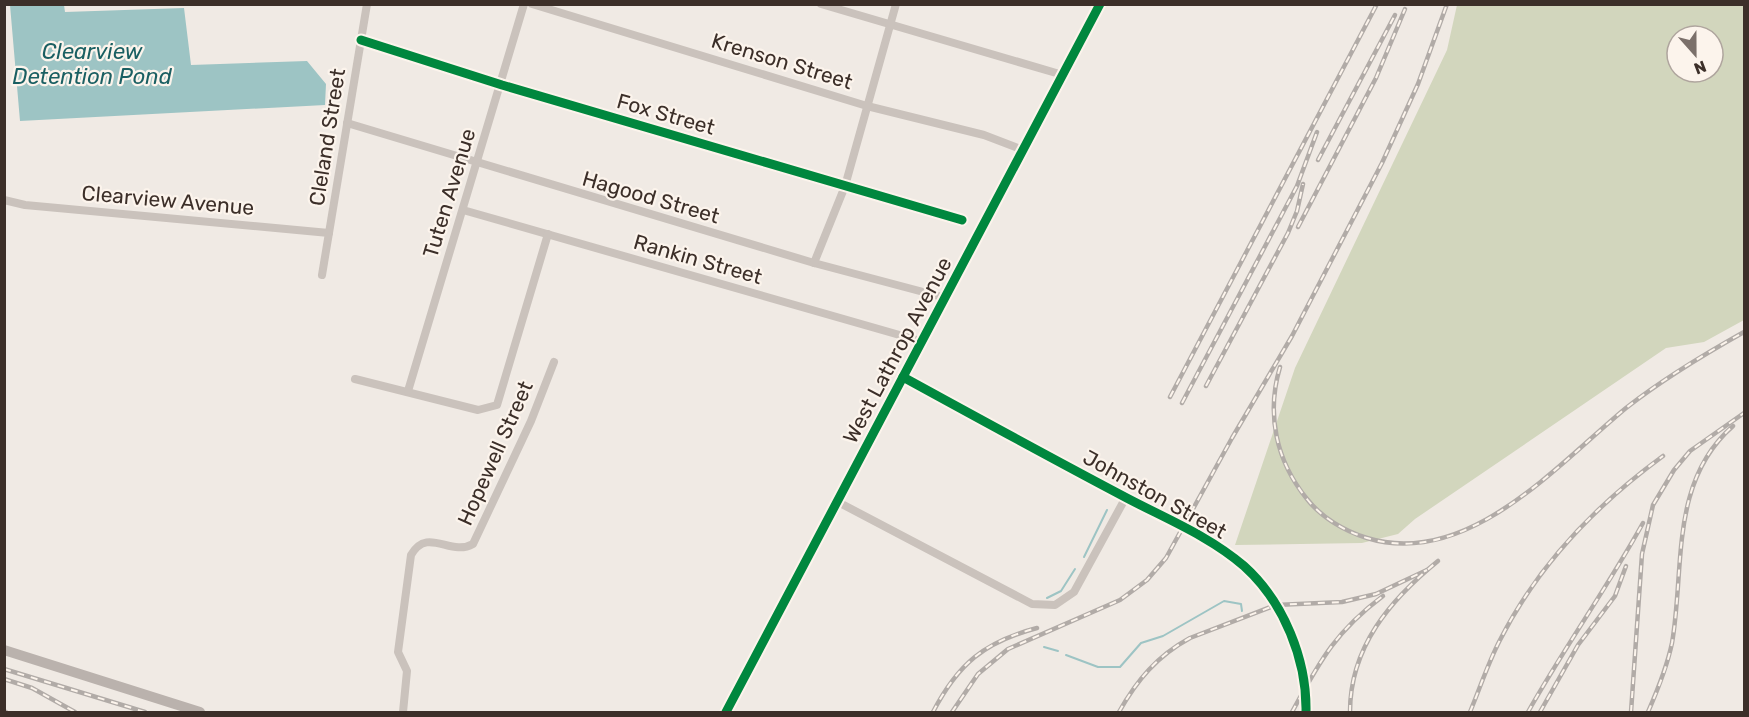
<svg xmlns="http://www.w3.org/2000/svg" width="1749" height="717" viewBox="0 0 1749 717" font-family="Rubik,sans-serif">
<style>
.green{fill:#d2d6bd;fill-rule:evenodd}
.water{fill:#9dc4c4}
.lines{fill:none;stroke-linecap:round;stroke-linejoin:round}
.stream{stroke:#9dc4c4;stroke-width:2}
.street{stroke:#cac2bc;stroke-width:8}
.secondary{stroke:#bab2ad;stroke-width:10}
.rail-casing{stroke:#b1aba7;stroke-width:4.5}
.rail{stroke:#fcf4ec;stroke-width:2;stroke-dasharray:7;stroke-linecap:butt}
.cycleway-casing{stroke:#fcf4ec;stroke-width:13}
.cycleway{stroke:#00873e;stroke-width:9}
.labels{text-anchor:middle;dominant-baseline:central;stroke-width:4.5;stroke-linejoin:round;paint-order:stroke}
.street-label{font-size:21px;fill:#3c2f29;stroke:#fcf4ec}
.water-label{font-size:22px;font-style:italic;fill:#1a5f62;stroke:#fcf4ec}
</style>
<rect width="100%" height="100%" fill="#f0eae4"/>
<path class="green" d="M1457,5H1744V320L1704,342L1666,348L1415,519L1398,534L1362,543L1235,545L1295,368L1447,50ZM1677,36H1713V72H1677Z"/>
<path class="water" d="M10,5H64L65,12L184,8L191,65L307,61L326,84L325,105L20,121Z"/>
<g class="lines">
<g class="stream">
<path d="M1084,557L1107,510"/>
<path d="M1047,598L1061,591L1075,569"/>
<path d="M1044,647L1058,651"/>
<path d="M1066,655L1098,667H1120L1141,643L1163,636L1224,601L1241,604L1242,611"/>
</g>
<g class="street">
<path d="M532,4L867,106L984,135L1023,150"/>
<path d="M821,4L1063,75"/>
<path d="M361,40L502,85L962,220"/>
<path d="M347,123L814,263L946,298"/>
<path d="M4,200L25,205L329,233"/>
<path d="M463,210L924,342"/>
<path d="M814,263L845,186L896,4"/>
<path d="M322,275L367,4"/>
<path d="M903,377C976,417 1049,457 1123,496C1164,518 1208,535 1244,566C1284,602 1307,660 1306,712"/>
<path d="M355,379L478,410L497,405L548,234"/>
<path d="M408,391L524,4"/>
<path d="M838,502L1032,604L1055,605L1074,592L1126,497"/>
<path d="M403,712L407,671L398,652L411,555C428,526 450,557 473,544L531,421L554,362"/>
</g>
<g class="secondary">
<path d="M4,650L200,712"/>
<path d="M726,712L1100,4"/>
</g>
<g class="rail-casing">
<g id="rail">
<path d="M1318,160L1395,15"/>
<path d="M1298,227L1376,78L1405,9"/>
<path d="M1280,367C1266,414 1276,461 1307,499C1321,517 1344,531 1367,538C1467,569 1557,465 1626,408C1663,379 1703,355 1744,332"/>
<path d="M1206,386L1288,233L1297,211L1303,184"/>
<path d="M1170,397L1377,4"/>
<path d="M1182,403L1297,186L1317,132"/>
<path d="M4,669L145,712"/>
<path d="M4,679L32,688L75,712"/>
<path d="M4,711L6,712"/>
<path d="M933,712C958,664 984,642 1037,628"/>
<path d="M952,712L978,674L1008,649L1120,600L1147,580L1166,558L1232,438L1292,336L1382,163L1418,84L1447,4"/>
<path d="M1119,712C1137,680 1157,656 1190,638L1276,605L1342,602L1376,594L1427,570"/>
<path d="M1292,712C1320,661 1335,632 1383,596"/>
<path d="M1350,712C1350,647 1390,600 1438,561"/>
<path d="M1470,712C1480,688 1488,663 1500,640C1538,565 1596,505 1663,456"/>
<path d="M1528,712C1564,648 1607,588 1643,523"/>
<path d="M1540,712L1578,645L1615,596L1626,566"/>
<path d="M1631,712L1642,554L1653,505L1674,470L1690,451L1744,413"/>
<path d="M1648,712C1658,689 1667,667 1672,643C1685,568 1669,482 1733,426"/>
</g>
</g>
<use href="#rail" class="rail"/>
<g class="cycleway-casing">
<g id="cycleway">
<path d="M361,40L502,85L962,220"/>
<path d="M903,377C976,417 1049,457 1123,496C1164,518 1208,535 1244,566C1284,602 1307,660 1306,712"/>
<path d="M726,712L1100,4"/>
</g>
</g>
<use href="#cycleway" class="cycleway"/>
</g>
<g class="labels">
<g class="street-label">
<text transform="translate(782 61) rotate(17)">Krenson Street</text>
<text transform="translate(666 114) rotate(16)">Fox Street</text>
<text transform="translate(327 137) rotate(-81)">Cleland Street</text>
<text transform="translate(449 193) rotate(-73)">Tuten Avenue</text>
<text transform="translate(651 197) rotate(16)">Hagood Street</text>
<text transform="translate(168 200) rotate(5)">Clearview Avenue</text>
<text transform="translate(698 259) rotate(16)">Rankin Street</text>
<text transform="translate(897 350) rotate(-62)">West Lathrop Avenue</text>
<text transform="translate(495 453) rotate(-66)">Hopewell Street</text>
<text transform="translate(1155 494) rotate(29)">Johnston Street</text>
</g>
<g class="water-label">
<text x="92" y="51">Clearview<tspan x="92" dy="25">Detention Pond</tspan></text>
</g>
</g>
<rect width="1749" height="717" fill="none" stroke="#3c2f29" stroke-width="12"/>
<g transform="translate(1695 54) rotate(159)"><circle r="28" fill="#fcf4ec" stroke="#afa59e" stroke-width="1.5"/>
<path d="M0-4.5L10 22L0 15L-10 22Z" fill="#7b706a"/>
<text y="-9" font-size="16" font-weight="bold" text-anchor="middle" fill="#3c2f29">N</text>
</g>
</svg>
